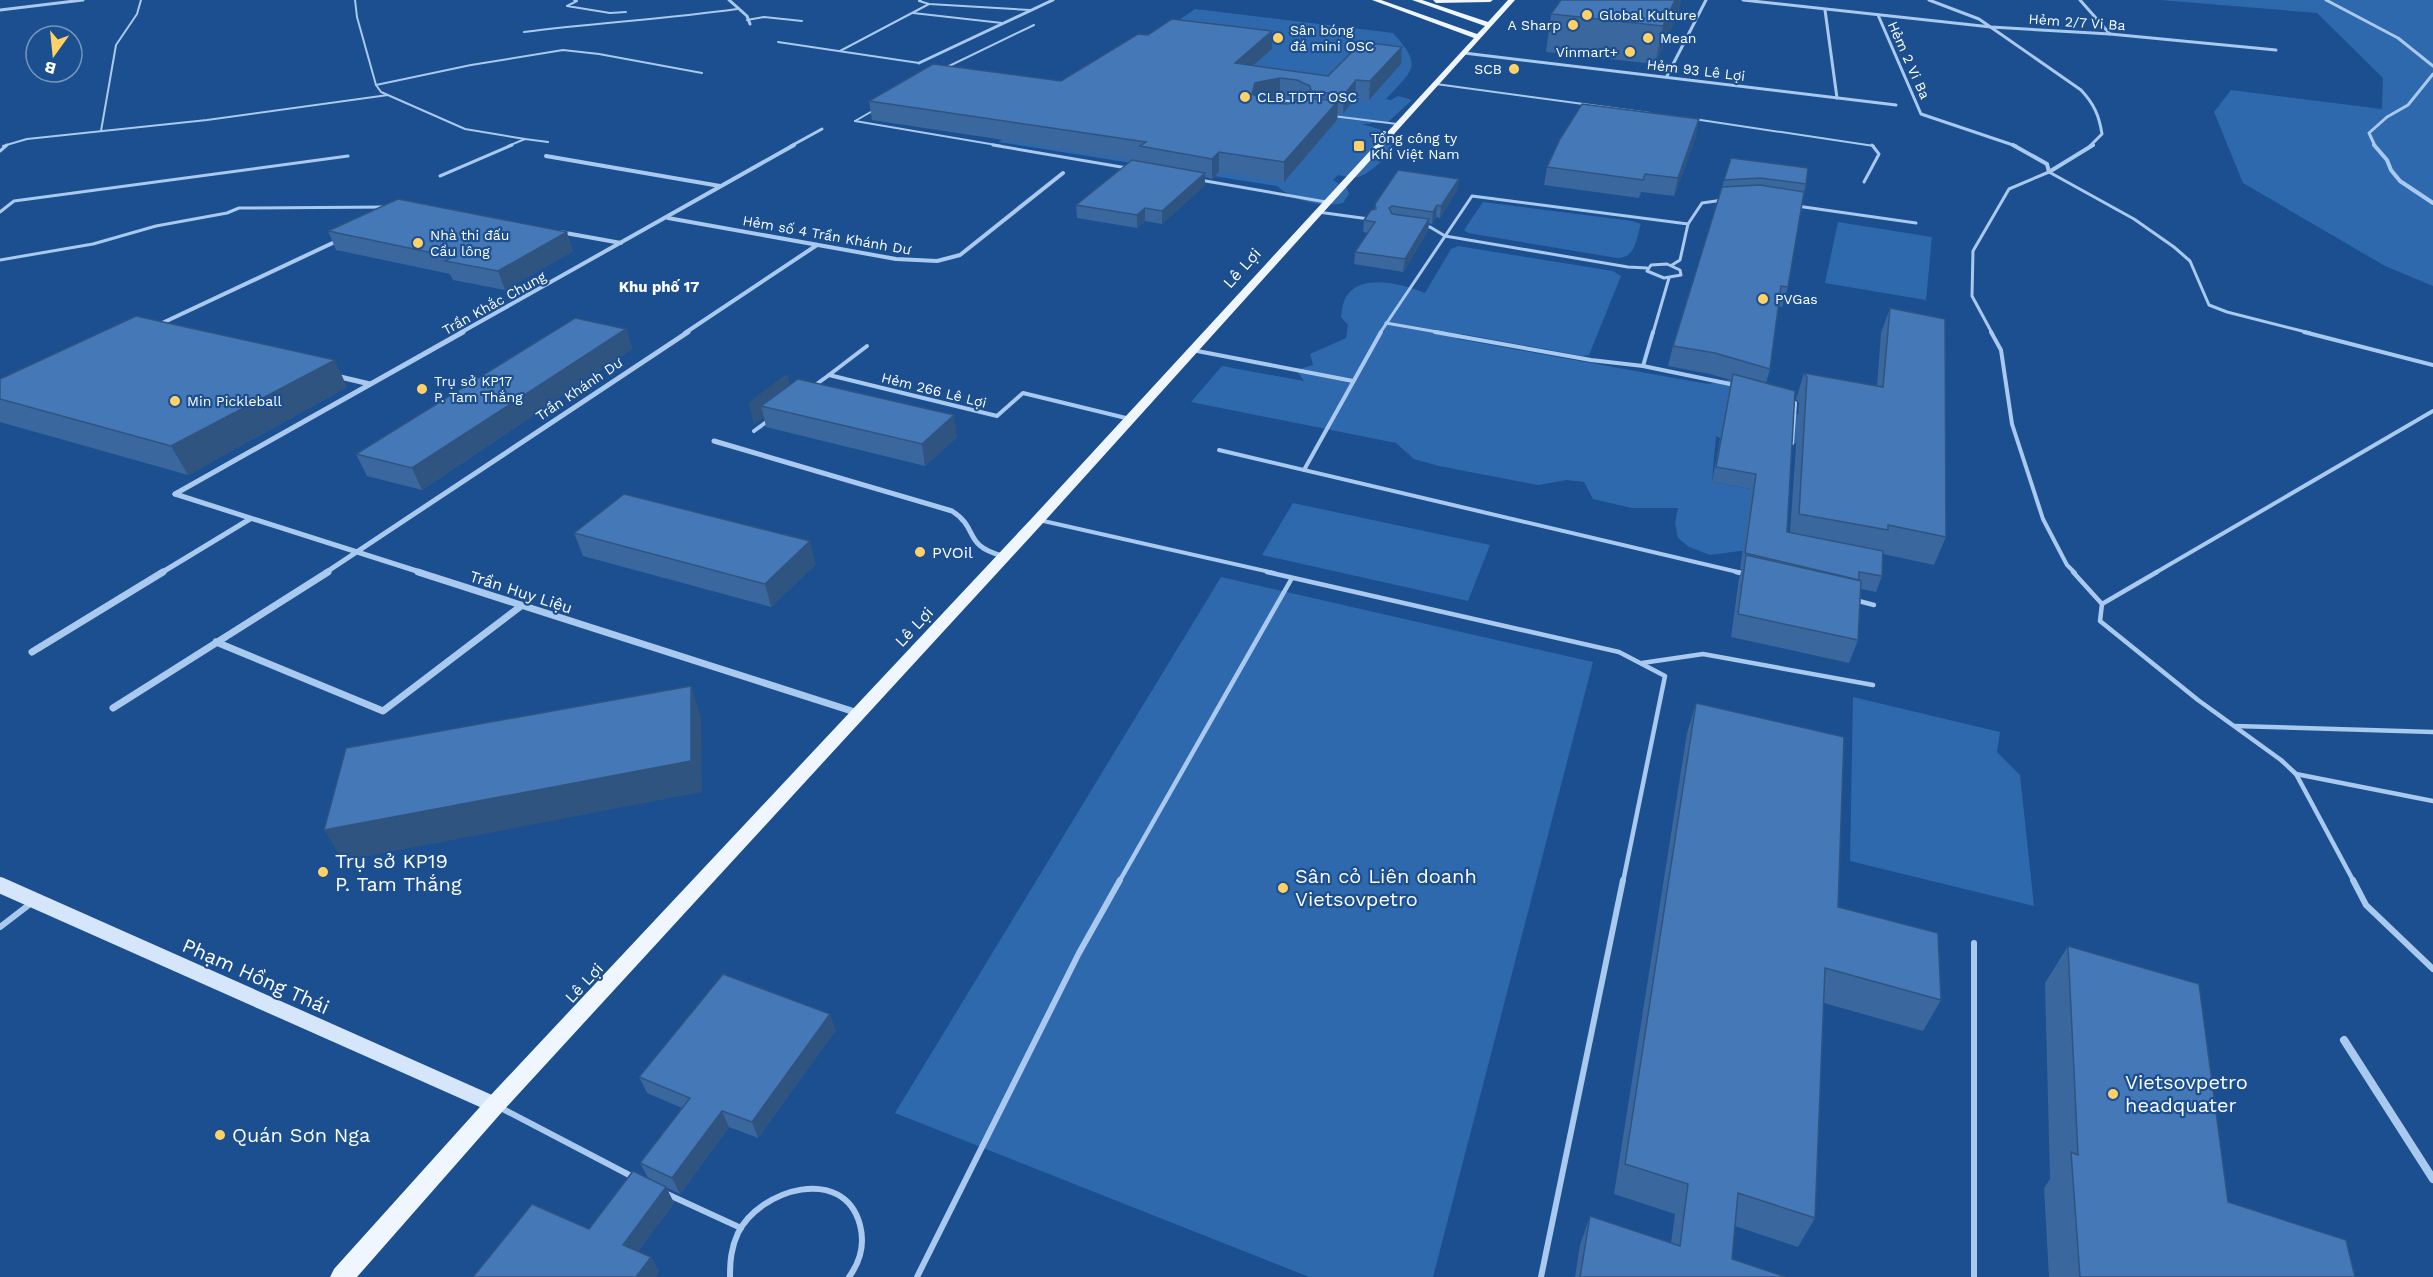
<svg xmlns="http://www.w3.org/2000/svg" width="2433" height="1277" viewBox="0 0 2433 1277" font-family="'Work Sans',sans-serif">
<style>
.green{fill:#2e69ad;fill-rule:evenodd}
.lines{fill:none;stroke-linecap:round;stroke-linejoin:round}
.service-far4{stroke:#a9c9ee;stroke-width:2}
.service-far3{stroke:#a9c9ee;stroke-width:3}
.service-far2{stroke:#a9c9ee;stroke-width:4}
.service-far1{stroke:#a9c9ee;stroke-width:4.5}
.service{stroke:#a9c9ee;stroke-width:6}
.minor-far4{stroke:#a9c9ee;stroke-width:3}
.minor-far3{stroke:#a9c9ee;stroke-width:4}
.minor-far2{stroke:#a9c9ee;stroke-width:5}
.minor-far1{stroke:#a9c9ee;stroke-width:7}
.minor{stroke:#a9c9ee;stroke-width:8}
.secondary{stroke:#d6e6fa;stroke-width:16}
.primary{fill:#f0f6ff;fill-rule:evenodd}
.wall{fill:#3a679d;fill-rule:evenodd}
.shaded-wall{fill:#305480}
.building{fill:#4478b7;stroke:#305480;stroke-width:1.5}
.poi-dot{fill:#ffd166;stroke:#1b4f8f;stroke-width:2}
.labels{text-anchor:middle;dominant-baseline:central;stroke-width:4.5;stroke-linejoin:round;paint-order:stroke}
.far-poi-label{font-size:14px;fill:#fff;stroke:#1b4f8f;text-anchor:start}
.far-street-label{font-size:14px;fill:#fff;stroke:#1b4f8f}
.far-neighbourhood-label{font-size:15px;font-weight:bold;fill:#fff;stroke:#1b4f8f}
.street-label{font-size:16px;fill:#fff;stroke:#1b4f8f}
.poi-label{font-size:16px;fill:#fff;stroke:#1b4f8f;text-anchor:start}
.near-poi-label{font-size:20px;fill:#fff;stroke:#1b4f8f;text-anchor:start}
.near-street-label{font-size:20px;fill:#fff;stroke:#1b4f8f}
</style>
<rect width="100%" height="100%" fill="#1b4f8f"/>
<g class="green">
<path d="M2160,0H2433V286L2385,266L2243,183L2214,112L2231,90L2382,109L2383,78L2317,13Z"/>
<path d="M1195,9L1393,33C1423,66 1414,69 1386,99L1391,100L1398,96L1412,100L1388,122L1362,124L1395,134C1394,151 1374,172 1358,177C1353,178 1344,176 1338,175L1333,180L1347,188L1349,194L1343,203C1321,208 1294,201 1277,186L999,142ZM1237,91L1323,94L1315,101Z"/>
<path d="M1483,202L1632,221L1641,224C1636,239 1636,258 1617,258L1468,233L1464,230Z"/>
<path d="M1838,222L1932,237L1926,300L1825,283Z"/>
<path d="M1458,246L1613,271L1621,276L1589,355L1583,356L1462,334L1458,339L1708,384L1734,379L1802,417L1800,440L1784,452L1734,445L1716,436L1712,482L1773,493L1778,546L1710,555L1689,547L1678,538L1675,523L1678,508H1632L1593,499L1584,482L1567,480L1538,485L1439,466L1414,459L1396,443L1191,402L1222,366L1304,381L1296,370L1313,365L1310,354L1346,338L1348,325L1341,317C1342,309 1343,300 1348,294C1365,273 1405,285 1425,293L1451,249Z"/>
<path d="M1293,503L1490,545L1468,601L1262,555Z"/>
<path d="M1221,577L1593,662L1433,1277H1309L895,1113Z"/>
<path d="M1853,697L2000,732L1997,752L2020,775L2034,906L1850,861Z"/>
</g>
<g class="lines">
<g class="service-far4">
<path d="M355,0L357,17L376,85L381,92L465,129L525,139"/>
<path d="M574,0L577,1L567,6L610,13L626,12"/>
<path d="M921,0L919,1L929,4L1030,10"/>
<path d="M913,13L1002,23"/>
<path d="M747,20L764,17L802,21"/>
<path d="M524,32C595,23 666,19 737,9"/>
<path d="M778,42L919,63"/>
<path d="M840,51L929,4"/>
<path d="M945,68L1034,25"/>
<path d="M1436,84L1650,113"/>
<path d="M376,85L471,65L563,50L599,54L702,73"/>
<path d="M1280,100L1296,102L1307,107V113C1290,122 1270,122 1254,111L1257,104Z"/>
<path d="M1333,116L1397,124"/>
<path d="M1694,119L1874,146"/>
<path d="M855,121L1002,146"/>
<path d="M855,121L876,109"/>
<path d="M101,131L116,45L137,14L141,0"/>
<path d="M3,146L27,139L207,120L388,95"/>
<path d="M508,146L525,139L548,142"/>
</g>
<g class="service-far3">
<path d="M993,145L1127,168"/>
<path d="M0,151L7,145"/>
<path d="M440,176L512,145"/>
<path d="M1200,180L1326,202"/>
<path d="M1864,182L1879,154L1872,145"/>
<path d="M1797,206L1916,223"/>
<path d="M0,212L14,201L348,156"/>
<path d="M1318,212L1369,219"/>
<path d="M1424,227H1430L1445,236L1628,267L1647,268"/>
<path d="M0,260L93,244L156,226L227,213L239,208L387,207"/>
<path d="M1667,264L1680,270L1681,275L1664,278L1647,271L1651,265Z"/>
<path d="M1672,265L1680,260L1688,224L1702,203L1723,200"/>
<path d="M1386,323L1443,333"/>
<path d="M1380,333L1472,196L1688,224"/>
<path d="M1653,333L1669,278"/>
<path d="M1992,333L1972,296L1973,251L2009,189L2049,172L2134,219L2174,247L2190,261L2209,305L2227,312L2310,333"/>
</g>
<g class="service-far2">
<path d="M1435,332L1591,360L1643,366"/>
<path d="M1653,332L1643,366L1735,385"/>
<path d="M1991,332L2001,350L2012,424L2043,519L2067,565L2075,573"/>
<path d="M2304,332L2433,365"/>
<path d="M1192,350L1353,381"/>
<path d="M829,375L867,346"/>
<path d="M814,386L829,375L997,416L1023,393L1130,419"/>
<path d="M1789,401L1795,403L1792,443"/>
<path d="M754,431L769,420"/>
<path d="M1219,450L1742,573"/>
<path d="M1304,470L1381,332"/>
<path d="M1039,520L1274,573"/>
<path d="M2155,573L2433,411"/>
</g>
<g class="service-far1">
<path d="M1267,572L1619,652L1665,676L1623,882"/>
<path d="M1736,572L1745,574"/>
<path d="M2073,572L2102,604"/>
<path d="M1855,600L1874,605"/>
<path d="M2102,604L2100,621L2198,700L2281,760L2296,774L2354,882"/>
<path d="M2102,604L2157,572"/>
<path d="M1642,663L1703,654L1873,685"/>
<path d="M2235,726L2433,732"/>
<path d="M2296,774L2433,801"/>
<path d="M1119,882L1292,578"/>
</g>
<g class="service">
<path d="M2353,880L2366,905L2433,969"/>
<path d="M0,927L30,904"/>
<path d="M1974,943V1277"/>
<path d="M499,1107L635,1178"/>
<path d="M667,1194L741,1228"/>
<path d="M730,1277C730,1261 731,1248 738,1233C760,1189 844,1164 860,1225C865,1244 860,1262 849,1277"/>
<path d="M917,1277L1079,953L1120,880"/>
<path d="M1541,1277L1623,880"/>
</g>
<g class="minor-far4">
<path d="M729,0L747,16L750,24"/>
<path d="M1743,0L1991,27L2110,34L2276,50"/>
<path d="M1929,0L1979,19L2081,90C2094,104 2099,115 2102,134L2090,146"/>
<path d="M2080,0L2110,34"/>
<path d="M2326,0L2398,38L2433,66"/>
<path d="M0,10L83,0"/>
<path d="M1825,10L1837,98"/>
<path d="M1878,15L1921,114L2016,146"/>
<path d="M1464,53L1896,105"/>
<path d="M919,63L1053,0"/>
<path d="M1667,76L1706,0"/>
<path d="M791,146L822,129"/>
<path d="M2375,146L2369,133L2387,117L2408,105L2433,74"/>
</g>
<g class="minor-far3">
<path d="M2013,145L2047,164L2049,172L2093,145"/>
<path d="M2374,145L2387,160L2391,170L2400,181L2433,203"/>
<path d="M546,156L720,186"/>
<path d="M668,218L896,259L937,261L960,255L1063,173"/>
<path d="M560,232L621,243"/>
<path d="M158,325L339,240"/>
<path d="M460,333L794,145"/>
<path d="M685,333L817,245"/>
</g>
<g class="minor-far2">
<path d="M336,376L370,384"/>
<path d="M714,441L952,511C980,529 962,545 1003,556"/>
<path d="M175,494L463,332"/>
<path d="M175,494L423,573"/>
<path d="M161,573L250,519"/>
<path d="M325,573L688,332"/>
</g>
<g class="minor-far1">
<path d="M418,572L858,713"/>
<path d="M216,642L383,711L521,606"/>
<path d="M32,652L163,572"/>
<path d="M113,708L328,572"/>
</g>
<path class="minor" d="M2344,1040L2433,1179"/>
<path class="secondary" d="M0,885L495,1105"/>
<g class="primary">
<path d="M1372,0H1381L1477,34L1485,26L1412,0H1422L1488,22L1508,0H1515L1043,523L502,1112L357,1277H330L334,1269L488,1098L1033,517L1474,38Z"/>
<path d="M1433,0H1493L1490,2L1436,3Z"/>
</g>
</g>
<g class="wall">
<path d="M1561,0H1681L1678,13L1655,64L1546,52L1551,14Z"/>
<path d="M1272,49L1253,66L1328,76L1401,64L1369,100L1355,98L1343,114L1338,113L1337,120L1284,182L1219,172L1212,179L1205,177V185L1162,224L1145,221L1137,228L1077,218L1076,205L1140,162V161L872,120L869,101L1061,81ZM1280,97L1296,99L1300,100L1288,104L1273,103L1265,100Z"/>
<path d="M1696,137L1674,196L1641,192L1639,198L1544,185L1547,167Z"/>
<path d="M1731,158L1806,184L1804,192L1788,287L1782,307L1778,306L1770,369L1766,383L1787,532H1790L1799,403L1796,399L1804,373L1877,386L1881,333L1890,308L1946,537L1934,565L1883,554L1882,576L1876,592L1861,589L1858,640L1849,663L1731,637L1739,578L1742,569H1740L1751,489L1712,482L1731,380L1710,374L1668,366L1673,346Z"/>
<path d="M1459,179L1457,190L1440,218L1436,217L1432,224L1429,223L1428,231L1403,272L1354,264L1355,252L1368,233L1363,232L1364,220L1374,209L1375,204Z"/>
<path d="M328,231L573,251L505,290L453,280L450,274L336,250Z"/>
<path d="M626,329L632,349L422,490L367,476L356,454Z"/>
<path d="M0,379L347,387L188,475L0,422Z"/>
<path d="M789,385L957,437L925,466L766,427L764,417L754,424L749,403Z"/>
<path d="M574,533L816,564L771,607L583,556Z"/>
<path d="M1696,703L1838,907L1941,1000L1923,1031L1824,1003L1815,1218L1798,1247L1735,1226L1732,1259L1786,1277H1575L1580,1245L1590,1216L1671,1243L1675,1214L1614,1194L1687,733Z"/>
<path d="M2068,946L2228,1202L2355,1277H2049L2044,1188L2050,1179L2045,983Z"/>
<path d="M836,1030L758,1138L729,1127L680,1194L666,1187L674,1203L638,1251L651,1257L659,1272L589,1229L648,1178L640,1163L682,1108L647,1093L639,1077Z"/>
</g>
<g class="shaded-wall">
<path d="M1675,0H1681L1678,13L1655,64L1663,26Z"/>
<path d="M1272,31V49L1235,81V63Z"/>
<path d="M1402,47L1401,64L1369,100L1370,81Z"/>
<path d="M1280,78V97L1255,102L1252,94L1255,83Z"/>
<path d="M1356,80L1355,98L1343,114L1344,95Z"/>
<path d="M1338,101L1337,120L1284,182V162Z"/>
<path d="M1699,119L1696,137L1674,196L1678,178Z"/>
<path d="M1219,152V172L1212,179V159Z"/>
<path d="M1205,173V185L1162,224V211Z"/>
<path d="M1459,179L1457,190L1440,218L1441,206Z"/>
<path d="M1437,205L1436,217L1432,224L1433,212Z"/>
<path d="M1145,208V221L1137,228V215Z"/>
<path d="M1429,219L1428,231L1403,272L1405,259Z"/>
<path d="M567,232L573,251L505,290L498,271Z"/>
<path d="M626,329L632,349L422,490L412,468Z"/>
<path d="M335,360L347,387L188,475L171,446Z"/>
<path d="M788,376L792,397L761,406L764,417L754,424L749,403Z"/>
<path d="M954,415L957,437L925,466L922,444Z"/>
<path d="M810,541L816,564L771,607L765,584Z"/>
<path d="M691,686L701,717L702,792L343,861L324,830Z"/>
<path d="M830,1014L836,1030L758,1138L752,1122Z"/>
<path d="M722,1111L729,1127L680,1194L672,1178Z"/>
<path d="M666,1187L674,1203L632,1260L623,1245Z"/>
<path d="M651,1257L659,1272L656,1277H636Z"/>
</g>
<g class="building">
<path d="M1561,0H1675L1663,26L1551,14Z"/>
<path d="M1172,19L1272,31L1235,63L1328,76L1362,42L1402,47L1370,81L1356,80L1344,95L1311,91L1310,86L1297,80L1280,78L1255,83L1252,94L1273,103L1288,104L1308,98L1338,101L1284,162L1219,152L1212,159L1140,146L1146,142L869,101L933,64L1061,81L1138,34L1148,35Z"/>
<path d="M1582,104L1699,119L1678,178L1645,174L1643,180L1547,167L1560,139Z"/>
<path d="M1731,158L1808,168L1806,184L1760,178L1724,180Z"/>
<path d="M1132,160L1205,173L1162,211L1145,208L1137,215L1076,205Z"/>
<path d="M1398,170L1459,179L1441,206L1437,205L1433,212L1392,206L1389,208L1392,214L1429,219L1405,259L1355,252L1375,222L1364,220L1371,210L1376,209L1375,204Z"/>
<path d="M1760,185L1804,192L1788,287L1781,286L1770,369L1715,353L1673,346L1722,187Z"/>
<path d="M398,199L567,232L498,271L445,261L452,257L328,231Z"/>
<path d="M1890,308L1945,319L1946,537L1888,525V530L1799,514L1807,377L1804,373L1883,387Z"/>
<path d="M136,316L335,360L171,446L0,399V379Z"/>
<path d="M575,318L626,329L412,468L356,454Z"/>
<path d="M1733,374L1795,391L1787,532L1883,551L1882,576L1859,572V580L1745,553L1756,474L1716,467Z"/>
<path d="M785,376H788L749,403Z"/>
<path d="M798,379L954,415L922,444L761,406Z"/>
<path d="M624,494L810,541L765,584L574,533Z"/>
<path d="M1746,555L1861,581L1858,640L1738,614Z"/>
<path d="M691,686V761L324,830L346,748Z"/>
<path d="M1696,703L1844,737L1838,907L1938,933L1941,1000L1825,968L1815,1218L1738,1193L1732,1259L1786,1277H1580L1590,1216L1680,1246L1688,1184L1625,1164Z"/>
<path d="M2068,946L2199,984L2228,1202L2346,1240L2355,1277H2080L2071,1152L2078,1155Z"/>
<path d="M723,974L830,1014L752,1122L722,1111L672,1178L640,1163L690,1098L639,1077Z"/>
<path d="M633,1171L666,1187L623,1245L651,1257L636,1277H473L532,1204L589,1229Z"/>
</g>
<g class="poi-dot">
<circle cx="1587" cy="15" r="6"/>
<circle cx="1573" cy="25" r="6"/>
<circle cx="1278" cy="38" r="6"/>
<circle cx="1648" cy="38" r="6"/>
<circle cx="1630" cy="52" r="6"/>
<circle cx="1514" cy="69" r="6"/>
<circle cx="1245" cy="97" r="6"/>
<rect x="1353" y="140" width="12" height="12" rx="3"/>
<circle cx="418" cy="243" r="6"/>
<circle cx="1763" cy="299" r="6"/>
<circle cx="422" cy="389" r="6"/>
<circle cx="175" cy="401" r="6"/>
<circle cx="920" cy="552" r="6"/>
<circle cx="323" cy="872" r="6"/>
<circle cx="1283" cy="888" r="6"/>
<circle cx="2113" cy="1094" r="6"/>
<circle cx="220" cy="1135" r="6"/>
</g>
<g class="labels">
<g class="far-poi-label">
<text x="1599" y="15">Global Kulture</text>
<text x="1561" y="25" text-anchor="end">A Sharp</text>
<text x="1290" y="30">Sân bóng<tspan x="1290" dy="16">đá mini OSC</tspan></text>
<text x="1660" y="38">Mean</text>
<text x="1618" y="52" text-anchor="end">Vinmart+</text>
<text x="1502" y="69" text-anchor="end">SCB</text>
<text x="1257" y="97">CLB TDTT OSC</text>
<text x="1371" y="138">Tổng công ty<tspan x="1371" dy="16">Khí Việt Nam</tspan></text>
<text x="430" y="235">Nhà thi đấu<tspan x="430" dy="16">Cầu lông</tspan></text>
<text x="1775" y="299">PVGas</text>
<text x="434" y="381">Trụ sở KP17<tspan x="434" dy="16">P. Tam Thắng</tspan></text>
<text x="187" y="401">Min Pickleball</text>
</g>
<g class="far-street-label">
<text transform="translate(2077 22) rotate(4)">Hẻm 2/7 Vi Ba</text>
<text transform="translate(1909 60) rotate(66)">Hẻm 2 Vi Ba</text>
<text transform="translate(1696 70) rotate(7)">Hẻm 93 Lê Lợi</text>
<text transform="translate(827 235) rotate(10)">Hẻm số 4 Trần Khánh Dư</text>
<text transform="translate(494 303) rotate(-29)">Trần Khắc Chung</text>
<text transform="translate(579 389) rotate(-34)">Trần Khánh Dư</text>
<text transform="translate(934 390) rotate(14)">Hẻm 266 Lê Lợi</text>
</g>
<g class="far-neighbourhood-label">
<text x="659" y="287">Khu phố 17</text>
</g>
<g class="street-label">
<text transform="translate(1242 268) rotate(-48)">Lê Lợi</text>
<text transform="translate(521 592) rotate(18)">Trần Huy Liệu</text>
<text transform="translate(914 627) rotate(-47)">Lê Lợi</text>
<text transform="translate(584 983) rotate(-47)">Lê Lợi</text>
</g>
<g class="poi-label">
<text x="932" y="552">PVOil</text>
</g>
<g class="near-poi-label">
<text x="335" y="861">Trụ sở KP19<tspan x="335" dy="23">P. Tam Thắng</tspan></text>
<text x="1295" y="876">Sân cỏ Liên doanh<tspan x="1295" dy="23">Vietsovpetro</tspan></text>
<text x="2125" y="1082">Vietsovpetro<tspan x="2125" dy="23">headquater</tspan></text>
<text x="232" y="1135">Quán Sơn Nga</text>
</g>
<g class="near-street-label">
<text transform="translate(256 976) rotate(24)">Phạm Hồng Thái</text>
</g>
</g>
<g transform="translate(54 54) rotate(195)"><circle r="28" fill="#1b4f8f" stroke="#7695bc" stroke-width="1.5"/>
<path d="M0-4.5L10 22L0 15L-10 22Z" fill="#ffd166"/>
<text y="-9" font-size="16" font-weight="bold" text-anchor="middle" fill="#ffffff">B</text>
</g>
</svg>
